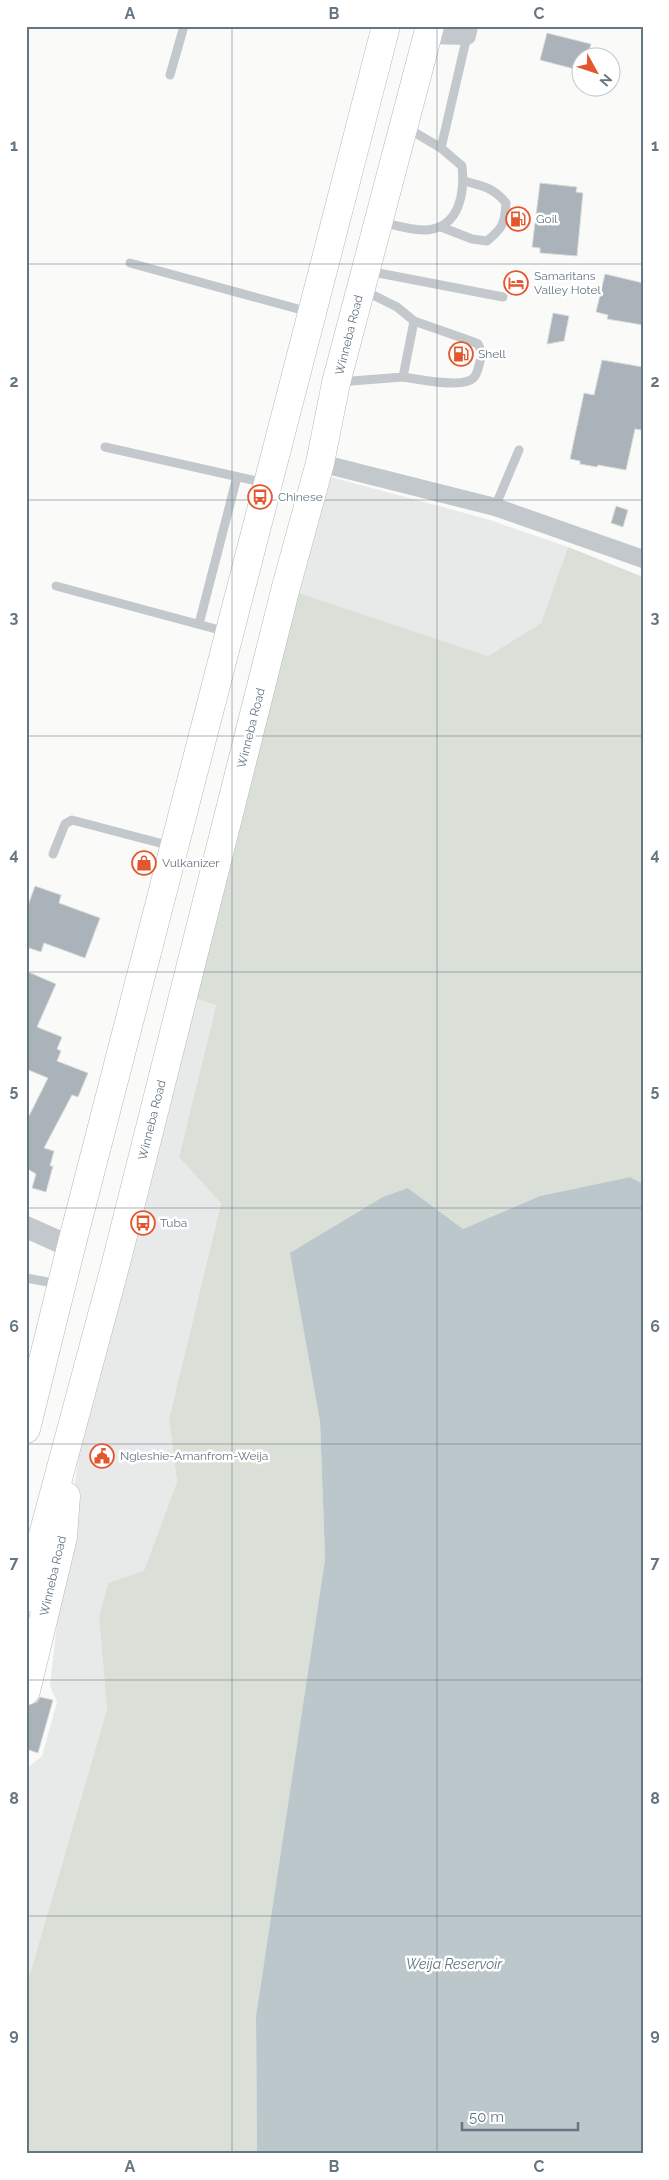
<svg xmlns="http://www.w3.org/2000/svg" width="669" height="2180" viewBox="0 0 669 2180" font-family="Raleway,sans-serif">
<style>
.built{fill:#e8e9e9}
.green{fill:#dadfd7}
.water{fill:#bbc7cb}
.building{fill:#aab3b9;stroke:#dcdcda}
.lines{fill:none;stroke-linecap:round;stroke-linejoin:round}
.trunk-casing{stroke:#b4b9bd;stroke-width:29}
.service{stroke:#c3c8cc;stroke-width:9}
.minor{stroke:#c3c8cc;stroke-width:18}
.tertiary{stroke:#c3c8cc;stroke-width:22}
.trunk{stroke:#fff;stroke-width:28}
.grid{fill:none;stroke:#657683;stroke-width:1;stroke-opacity:0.55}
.labels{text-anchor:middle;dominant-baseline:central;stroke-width:5;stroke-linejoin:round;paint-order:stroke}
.poi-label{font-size:12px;fill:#657683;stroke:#fff;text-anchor:start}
.street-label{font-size:12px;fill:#657683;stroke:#fff}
.water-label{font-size:14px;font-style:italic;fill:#60757c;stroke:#fff}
.neatline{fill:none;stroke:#657683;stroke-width:2}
.grid-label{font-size:16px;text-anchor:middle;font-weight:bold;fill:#657683}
</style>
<rect width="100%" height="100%" fill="#fafaf8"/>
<g class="built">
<path d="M331,477L487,519L568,547L541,623L488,656L299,593Z"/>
<path d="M193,997L216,1004L179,1157L221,1202L169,1419L177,1482L144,1572L108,1583L99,1617L107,1709L30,1974L26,1975V1769L42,1756L57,1702L50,1686L66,1542L80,1448Z"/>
</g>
<path class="green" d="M568,547L643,577V1184L630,1177L540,1196L463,1229L408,1188L320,1421L325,1559L256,2016L257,2154H26V1975L30,1974L107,1709L99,1617L108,1583L144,1571L177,1482L169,1419L221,1203L179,1157L216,1005L193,997L299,593L488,656L541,623Z"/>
<path class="water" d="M630,1177L643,1184V2154H257L256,2016L325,1559L320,1421L290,1253L383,1197L408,1188L463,1229L540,1196Z"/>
<g class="building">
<path d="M547,33L591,44L587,58H582V71L540,60Z"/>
<path d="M540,183L577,187L576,192L583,193L577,256L540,253V248L532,247Z"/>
<path d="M605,274L643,283V325L607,319L608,315L596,312Z"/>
<path d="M553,313L569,316L564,341L547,344Z"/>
<path d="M602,360L643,367V422L641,430L635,429L626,470L598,465L597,467L580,464V461L570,459L584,393L594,395Z"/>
<path d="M616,506L628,510L623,527L611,523Z"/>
<path d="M35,886L61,895L59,903L100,918L85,958L44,943L41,952L26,947V911Z"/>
<path d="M26,971L56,984L37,1027L62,1037L57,1049L61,1051L57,1061L88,1073L78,1097L72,1095L44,1148L54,1151L50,1166H53L46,1192L32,1188L36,1174L26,1168V1122L48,1078L26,1069Z"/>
<path d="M40,1697L53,1700L38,1753L26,1749V1706L37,1702Z"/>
</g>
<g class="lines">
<g class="trunk-casing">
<g id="trunk">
<path d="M26,1429L71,1247L386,26"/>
<path d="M26,1598L116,1263L286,587L320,463L336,383L430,26"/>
<path d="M26,1691L63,1537L66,1496"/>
</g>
</g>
<g class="service">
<path d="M170,75L184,26"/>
<path d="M441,148L467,36"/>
<path d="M380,222C395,225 413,231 427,230C460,227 465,192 462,166L441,148L407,128"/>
<path d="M441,227L472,239L487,241C503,228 505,223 506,203C494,188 481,185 464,181"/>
<path d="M130,263L309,312"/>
<path d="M368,271L503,297"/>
<path d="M403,377C417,379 467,390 475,376C479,370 480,360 482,353L478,344L471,341L414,321"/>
<path d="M339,382L403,377L414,321L397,307L363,290"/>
<path d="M105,447L265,483"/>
<path d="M495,507L519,450"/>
<path d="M56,586L227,632"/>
<path d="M199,624L237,477"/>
<path d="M53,854L65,824L72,820L171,846"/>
<path d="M26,1278L59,1284"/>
</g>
<g class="minor">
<path d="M428,35L467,36L469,26"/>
<path d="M320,463L495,507L643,559"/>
</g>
<path class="tertiary" d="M26,1227L71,1247"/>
<use href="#trunk" class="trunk"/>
</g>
<path class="grid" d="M232,26V2154M437,26V2154M26,264H643M26,500H643M26,736H643M26,972H643M26,1208H643M26,1444H643M26,1680H643M26,1916H643"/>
<defs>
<g id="fuel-ring" transform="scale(1.25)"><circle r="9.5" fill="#fff" stroke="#e4572e" stroke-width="1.5"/><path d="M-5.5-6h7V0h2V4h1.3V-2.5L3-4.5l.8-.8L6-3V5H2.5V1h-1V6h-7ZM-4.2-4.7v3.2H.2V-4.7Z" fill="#e4572e"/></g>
<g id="hotel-ring" transform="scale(1.25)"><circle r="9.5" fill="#fff" stroke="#e4572e" stroke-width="1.5"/><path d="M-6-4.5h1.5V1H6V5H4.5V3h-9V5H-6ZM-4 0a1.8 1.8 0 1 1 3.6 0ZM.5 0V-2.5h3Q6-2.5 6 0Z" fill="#e4572e"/></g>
<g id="bus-ring" transform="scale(1.25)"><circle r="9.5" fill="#fff" stroke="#e4572e" stroke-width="1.5"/><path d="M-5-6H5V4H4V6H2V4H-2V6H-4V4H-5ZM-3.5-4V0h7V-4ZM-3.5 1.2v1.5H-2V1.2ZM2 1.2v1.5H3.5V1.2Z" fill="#e4572e"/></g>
<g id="shop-ring" transform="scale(1.25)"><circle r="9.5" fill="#fff" stroke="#e4572e" stroke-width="1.5"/><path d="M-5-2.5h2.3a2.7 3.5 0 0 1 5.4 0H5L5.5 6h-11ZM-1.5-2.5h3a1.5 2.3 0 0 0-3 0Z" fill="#e4572e"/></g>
<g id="civic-ring" transform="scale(1.25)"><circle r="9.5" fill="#fff" stroke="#e4572e" stroke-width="1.5"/><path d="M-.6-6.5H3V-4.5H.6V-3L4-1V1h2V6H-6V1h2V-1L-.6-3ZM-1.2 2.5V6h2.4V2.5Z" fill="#e4572e"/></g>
</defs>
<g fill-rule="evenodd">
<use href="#fuel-ring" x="518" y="219"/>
<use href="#hotel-ring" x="516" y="283"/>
<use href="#fuel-ring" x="461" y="354"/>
<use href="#bus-ring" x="260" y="497"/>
<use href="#shop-ring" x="144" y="863"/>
<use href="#bus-ring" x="143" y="1223"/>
<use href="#civic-ring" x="102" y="1456"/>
</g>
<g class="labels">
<g class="poi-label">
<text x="536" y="219">Goil</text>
<text x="534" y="276">Samaritans<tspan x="534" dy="14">Valley Hotel</tspan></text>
<text x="478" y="354">Shell</text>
<text x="278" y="497">Chinese</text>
<text x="162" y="863">Vulkanizer</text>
<text x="160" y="1223">Tuba</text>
<text x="120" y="1456">Ngleshie-Amanfrom-Weija</text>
</g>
<g class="street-label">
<text transform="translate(349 335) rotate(-76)">Winneba Road</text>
<text transform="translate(251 728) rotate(-76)">Winneba Road</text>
<text transform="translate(152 1120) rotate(-76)">Winneba Road</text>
<text transform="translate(53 1576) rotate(-77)">Winneba Road</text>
</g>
<g class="water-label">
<text x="454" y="1964">Weija Reservoir</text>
</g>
</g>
<rect width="669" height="2180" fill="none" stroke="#ffffff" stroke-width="55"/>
<g transform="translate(596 72) rotate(130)"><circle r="24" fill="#ffffff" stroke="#c1c8cd"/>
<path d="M0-4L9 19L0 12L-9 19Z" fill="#e4572e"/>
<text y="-8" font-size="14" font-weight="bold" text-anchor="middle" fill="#657683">N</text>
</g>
<path d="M462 2122v8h116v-8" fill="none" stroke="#657683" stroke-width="2.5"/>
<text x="469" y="2122" font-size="15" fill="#657683" stroke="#ffffff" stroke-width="4" paint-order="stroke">50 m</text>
<rect x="28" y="28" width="614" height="2124" class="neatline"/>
<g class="grid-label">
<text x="130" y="19">A</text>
<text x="334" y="19">B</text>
<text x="539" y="19">C</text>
<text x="14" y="151">1</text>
<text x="655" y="151">1</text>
<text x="14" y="387">2</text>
<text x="655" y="387">2</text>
<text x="14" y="623">3</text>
<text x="655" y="623">3</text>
<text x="14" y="860">4</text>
<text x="655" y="860">4</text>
<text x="14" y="1096">5</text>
<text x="655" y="1096">5</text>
<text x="14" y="1332">6</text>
<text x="655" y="1332">6</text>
<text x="14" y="1568">7</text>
<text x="655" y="1568">7</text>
<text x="14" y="1804">8</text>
<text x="655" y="1804">8</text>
<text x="14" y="2040">9</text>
<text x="655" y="2040">9</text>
<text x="130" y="2172">A</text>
<text x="334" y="2172">B</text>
<text x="539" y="2172">C</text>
</g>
</svg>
